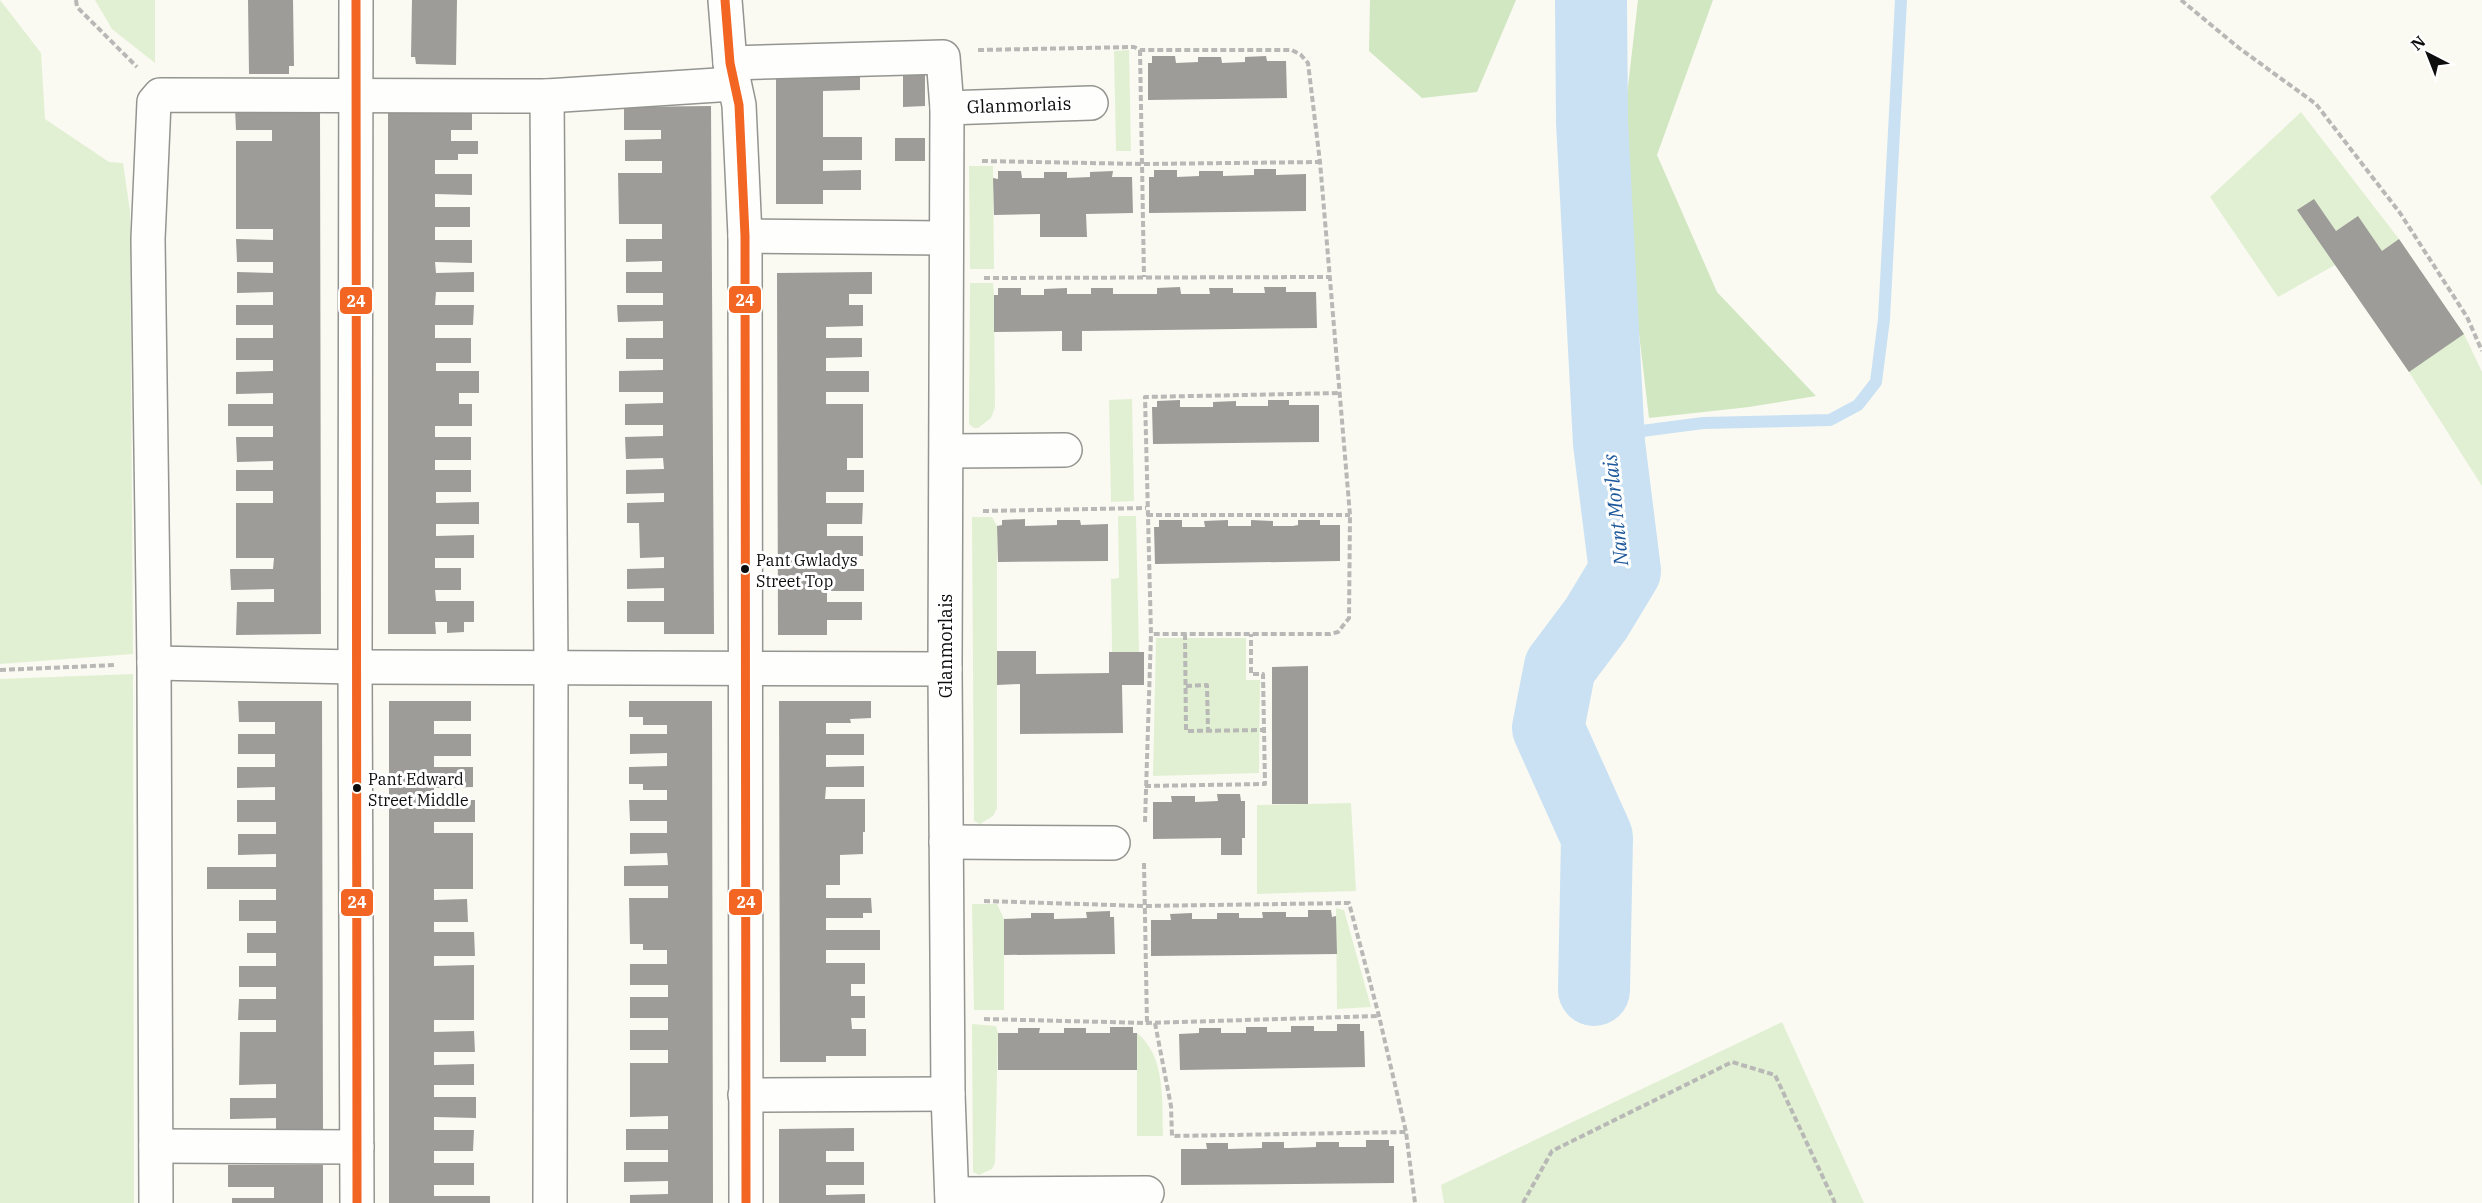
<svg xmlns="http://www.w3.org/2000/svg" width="2482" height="1203" viewBox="0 0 2482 1203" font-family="'IBM Plex Serif',serif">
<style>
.green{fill:#e1f0d3}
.forest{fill:#d1e7c1}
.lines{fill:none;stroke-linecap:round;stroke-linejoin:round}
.stream{stroke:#c9e1f3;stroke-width:12}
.river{stroke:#c9e1f3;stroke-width:72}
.building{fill:#9d9c98}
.minor-casing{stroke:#949490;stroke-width:36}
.path{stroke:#b8b8b6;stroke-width:4;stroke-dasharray:6 3;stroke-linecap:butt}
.minor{stroke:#fefefd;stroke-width:33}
.bus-1-casing{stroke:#fff;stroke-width:14}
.bus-1{stroke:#f26522;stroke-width:9}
.bus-dot{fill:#0d0d0d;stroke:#fff;stroke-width:2}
.labels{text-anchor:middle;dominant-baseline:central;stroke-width:6;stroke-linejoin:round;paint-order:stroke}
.bus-label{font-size:16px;fill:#0d0d0d;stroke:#fff;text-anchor:start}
.street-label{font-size:18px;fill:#0d0d0d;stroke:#fff}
.water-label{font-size:20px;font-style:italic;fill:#1b579a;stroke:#fff}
.line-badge{stroke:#fff;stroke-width:2}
.badge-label{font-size:16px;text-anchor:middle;font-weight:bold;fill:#fff}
</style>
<rect width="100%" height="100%" fill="#fafaf2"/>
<g class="green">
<path d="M0,0L41,53L45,119L109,162L123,163L130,211L133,654L0,664Z"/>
<path d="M95,0H155V63L112,29Z"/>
<path d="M1129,50L1131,151H1116L1114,51Z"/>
<path d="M2301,112L2399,239L2464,334L2482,372V486L2409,372L2335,265L2278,297L2210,197Z"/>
<path d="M969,166H993L994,269H970Z"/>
<path d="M970,283H993L994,295L995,407L991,418L978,428H974L969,424Z"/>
<path d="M1132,399L1134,501L1111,502L1109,400Z"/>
<path d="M1118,516H1136L1139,652H1112L1111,579L1119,578Z"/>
<path d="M972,517H992L997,526V808L993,816L980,824L974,821Z"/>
<path d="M1156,638H1246V680H1260L1259,773L1153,776Z"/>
<path d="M133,674L134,1203H0V679Z"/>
<path d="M1351,803L1356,891L1257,894V805Z"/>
<path d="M972,904H997L1004,919V1010H974Z"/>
<path d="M1336,908L1344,910L1371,1007L1337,1009Z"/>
<path d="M1782,1022L1864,1203H1444L1441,1185Z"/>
<path d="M972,1024L996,1026L998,1033L995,1163L992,1169L979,1175L973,1172Z"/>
<path d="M1137,1033C1166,1056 1162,1102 1163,1136H1137Z"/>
</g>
<g class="forest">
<path d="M1370,0H1516L1477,92L1422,98L1369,51Z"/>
<path d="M1638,0H1713L1657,155L1717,292L1816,396L1749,407L1649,418L1619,164Z"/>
</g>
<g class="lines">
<path class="stream" d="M1609,443L1634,432L1703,423L1830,420L1858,405L1876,382L1884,319L1901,0"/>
<path class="river" d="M1591,0L1592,122L1609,443L1625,571L1596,619L1560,667L1548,728L1597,837L1594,990"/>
</g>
<g class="building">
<path d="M248,0H293L294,66H289V74H249Z"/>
<path d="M412,0H457L456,65L416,64L415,57H411Z"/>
<path d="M1152,56H1175L1176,63L1198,62V57H1221L1222,63L1245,62V57L1266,56L1267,61H1286L1287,98L1148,100V63H1152Z"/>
<path d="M776,71H860V90L823,91V137H862V160H823V171L861,170V190H823V204H776Z"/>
<path d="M925,72V106L903,107V73Z"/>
<path d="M711,106L714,634H664V622H627V601H664V588L627,589V569L664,568V557L640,558L639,523H627V503L664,502V493L626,494V470L664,469L663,458L626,459L625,437L663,436V425H625V404L663,403V392H619V371L663,370V359H626V338H663V321L618,322L617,305H663V293H626V272H662V261L626,262V239H662V224H619L618,173H662V161H625V140L661,139V130H624V107Z"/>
<path d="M320,107L321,634L236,635L237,602H274V589L231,590L230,569H273L274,558H236V503H273V491H236V470H273V461L237,462L236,437H273V426H228V404H273V393L236,394V372L273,371V360H236V338H273V325H236V305H273V292L237,293V272L273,273V262H237L236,239L273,240V229H236V141H272V130H236L235,108Z"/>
<path d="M388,108H472V130H451V141H478V154H458V160H435V174H472V195L435,194V207H470V227H435V240H472V263L435,262L436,273L474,272V292H436L435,305H474L473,325H435V338H471V363H436V371H479V393H459V404H472V426H435V437H471V460H435V470H471V492H436V503L479,502V524H436V536L474,535V558H435V568H461V590H435L436,601H474V622H464V632L447,633V622H435L436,634H388Z"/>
<rect x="895" y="138" width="30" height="23"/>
<path d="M1254,169H1276V175L1306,174V211L1149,213V177H1154V170H1177V177L1199,176V171H1223V176L1254,175Z"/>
<path d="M998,171H1021L1022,178H1044V172H1067V178L1090,177V172L1113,171L1112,177H1132L1133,213L1086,214L1087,237H1040V214L994,215L993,178L998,179Z"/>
<path d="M2314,199L2336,231L2358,216L2382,251L2399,239L2464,334L2409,372L2297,210Z"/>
<path d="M872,272V294H849V305H863V326L826,327V338H862V357L826,358V371H869V392H826V404H863V458H847V470H864V492H826V503H863L862,524H827V536H863V556H827V569H864V591H827V602H862V620H827V635H778L777,273Z"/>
<path d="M1180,287L1181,294H1210L1209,288H1233V293H1265L1264,287H1286V292H1316L1317,328L1086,331H1082V351H1062V331L994,332V295H998V288H1021V295H1044V289L1067,288V294H1091V288H1113V294H1157V288Z"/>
<path d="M1180,400V407H1213V402L1236,401V406H1268V400H1289V405H1319V442L1153,444L1152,407H1157V401Z"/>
<path d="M1025,519V526L1057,525V520H1080L1081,525L1108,524V561L998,562L997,526L1002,525V520Z"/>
<path d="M1159,520H1182V527H1205L1204,521L1228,520V526H1251V520L1273,521V526H1293L1298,525V520H1320V525H1340V561L1155,564L1154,527H1159Z"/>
<path d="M997,651H1036V674L1109,673V652H1144V685H1122L1123,733L1020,734V684L997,685Z"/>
<path d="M1308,666V804H1272V667Z"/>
<path d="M238,701H322L323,1131L276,1132V1118L230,1119V1098H276V1084L239,1085L240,1032H276V1020H238L239,999H276V987H239V966H276V953H247V933H276V921H239V900H276V889H207V867H276V854L238,855V834H276V822H237V800H275V787L237,788V767H275V754H238V734H275V722H239Z"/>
<path d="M389,701H471V721H434V734H471V756H434V767H473V787L434,788V800H475V822H434V833H473V889H434V900L467,899L468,922H434V932H474L475,956H434V966L474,965V1020H434V1032L474,1031L475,1052H434V1065L474,1064V1085H434V1097H476V1118L434,1117V1130H474L473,1151H434V1163H474V1185H434V1196H490V1203H389Z"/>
<path d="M629,701H712L713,1203H630V1195L668,1194V1181L624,1182V1162H668V1150H626V1129H668V1116L630,1117V1063H668V1050H630V1030H668V1018H630V997H668V985H630V964H667V950H643V944H630L629,898H668V886H624V866L668,865L667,853L630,854V833H667V821H630L629,800H667V790H643V784H629V767L667,766V753L630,754V734H667V725H643V717H629Z"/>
<path d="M779,701H871V718L850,719L851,723H826V734H864V755H826V767L864,766V787H826L825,799H865V832H863V854L840,855V885H826V898H871L872,913H863V918H826V930H880V950H826V963H865V984H851V996H865V1018H851L852,1029H866V1056H826V1062H780Z"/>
<path d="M1217,794H1240L1241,801H1245V838H1242V855H1221V838L1153,839V802H1172L1171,796H1195V802L1218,801Z"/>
<path d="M1308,910H1331L1332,917L1336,916L1337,954L1151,956V920H1171L1170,914L1192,913V919H1217V913H1239V918H1263L1262,912H1286V917H1308Z"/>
<path d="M1110,911V917H1114L1115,954L1004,955V919L1031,918V913H1054V919L1087,918L1086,912Z"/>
<path d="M1337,1024H1360V1031H1364L1365,1067L1180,1070L1179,1034L1199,1033V1028H1221V1033H1246V1027H1267V1032H1291V1026H1314V1031H1337Z"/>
<path d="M1110,1027H1133V1033H1137V1070H998V1033H1018V1028H1040L1039,1033H1064V1028H1086V1033H1110Z"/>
<path d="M854,1128V1151H826V1162H864V1185H826V1195L865,1194V1203H779V1129Z"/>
<path d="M1366,1140H1389V1146H1394V1183L1181,1185V1149H1207L1206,1143H1228V1149L1262,1148V1142H1284V1148H1289L1316,1147V1142H1339V1147H1366Z"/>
<path d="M228,1165H323V1203H232V1198H274V1187H228Z"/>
</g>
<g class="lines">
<g class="minor-casing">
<g id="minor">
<path d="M356,0L355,667L357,1203"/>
<path d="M725,0L730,63L739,105L745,236L746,1203"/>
<path d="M730,63L943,57L947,108L945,669L948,1094L952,1203"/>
<path d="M547,96L551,669L550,1203"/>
<path d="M947,108L1091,103"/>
<path d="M745,236L945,238"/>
<path d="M947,451L1065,450"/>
<path d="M154,663L355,667L945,669"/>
<path d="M946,842L1113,843"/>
<path d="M745,1095L948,1094"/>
<path d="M156,1146L357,1147"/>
<path d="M952,1194L1147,1193"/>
<path d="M156,1203L154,663L148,239L154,102L160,95L547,96L733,84"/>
</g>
</g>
<g class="path">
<path d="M76,0L77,7L137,67"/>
<path d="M2181,0L2239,48L2316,104L2400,213L2467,317L2482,351"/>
<path d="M978,50L1134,47L1140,50H1292L1301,55L1308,63L1320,162L1350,515L1349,618L1338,632L1330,634H1151"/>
<path d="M1140,50L1144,277"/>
<path d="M982,161L1142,164L1320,162"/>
<path d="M984,278L1329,277"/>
<path d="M983,511L1146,508"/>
<path d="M1147,515H1350"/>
<path d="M1185,634L1186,731L1264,730"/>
<path d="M0,670L116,665"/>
<path d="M1186,686L1207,685L1208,731"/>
<path d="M1145,786L1265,784L1263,674H1251V634"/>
<path d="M1145,822L1151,634L1145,397L1340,393"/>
<path d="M1144,863L1147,1023"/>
<path d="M984,901L1144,906L1349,903L1379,1016L1406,1132L1415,1203"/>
<path d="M984,1019L1147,1023L1379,1016"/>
<path d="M1155,1023L1171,1106L1172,1136L1406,1132"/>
<path d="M1523,1203L1552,1151L1732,1062L1775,1075L1835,1203"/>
</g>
<use href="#minor" class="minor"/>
<g class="bus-1-casing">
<g id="bus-1">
<path d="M356,0L357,1203"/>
<path d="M725,0L730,63L739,105L745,236L746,1203"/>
</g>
</g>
<use href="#bus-1" class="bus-1"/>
</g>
<g class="bus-dot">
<circle cx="745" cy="569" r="5"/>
<circle cx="357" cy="788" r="5"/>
</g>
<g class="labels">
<g class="bus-label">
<text x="756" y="560">Pant Gwladys<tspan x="756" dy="21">Street Top</tspan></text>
<text x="368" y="779">Pant Edward<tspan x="368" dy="21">Street Middle</tspan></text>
</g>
<g class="street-label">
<text transform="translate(1019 105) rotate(-2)">Glanmorlais</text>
<text transform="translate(945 646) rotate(-90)">Glanmorlais</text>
</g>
<g class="water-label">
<text transform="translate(1615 510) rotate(-96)">Nant Morlais</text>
</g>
</g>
<g class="line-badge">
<rect x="728" y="285" width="34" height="29" rx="6" fill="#f26522"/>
<rect x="339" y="286" width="34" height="29" rx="6" fill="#f26522"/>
<rect x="728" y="888" width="35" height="28" rx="6" fill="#f26522"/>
<rect x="340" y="888" width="34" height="29" rx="6" fill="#f26522"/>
</g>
<g class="badge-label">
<text x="745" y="306">24</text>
<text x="356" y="307">24</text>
<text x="746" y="908">24</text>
<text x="357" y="908">24</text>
</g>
<g transform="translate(2428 54) rotate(318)" stroke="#ffffff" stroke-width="4.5" paint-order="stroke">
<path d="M0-4.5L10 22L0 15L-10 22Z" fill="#0d0d0d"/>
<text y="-9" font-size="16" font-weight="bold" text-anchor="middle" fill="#0d0d0d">N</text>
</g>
</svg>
